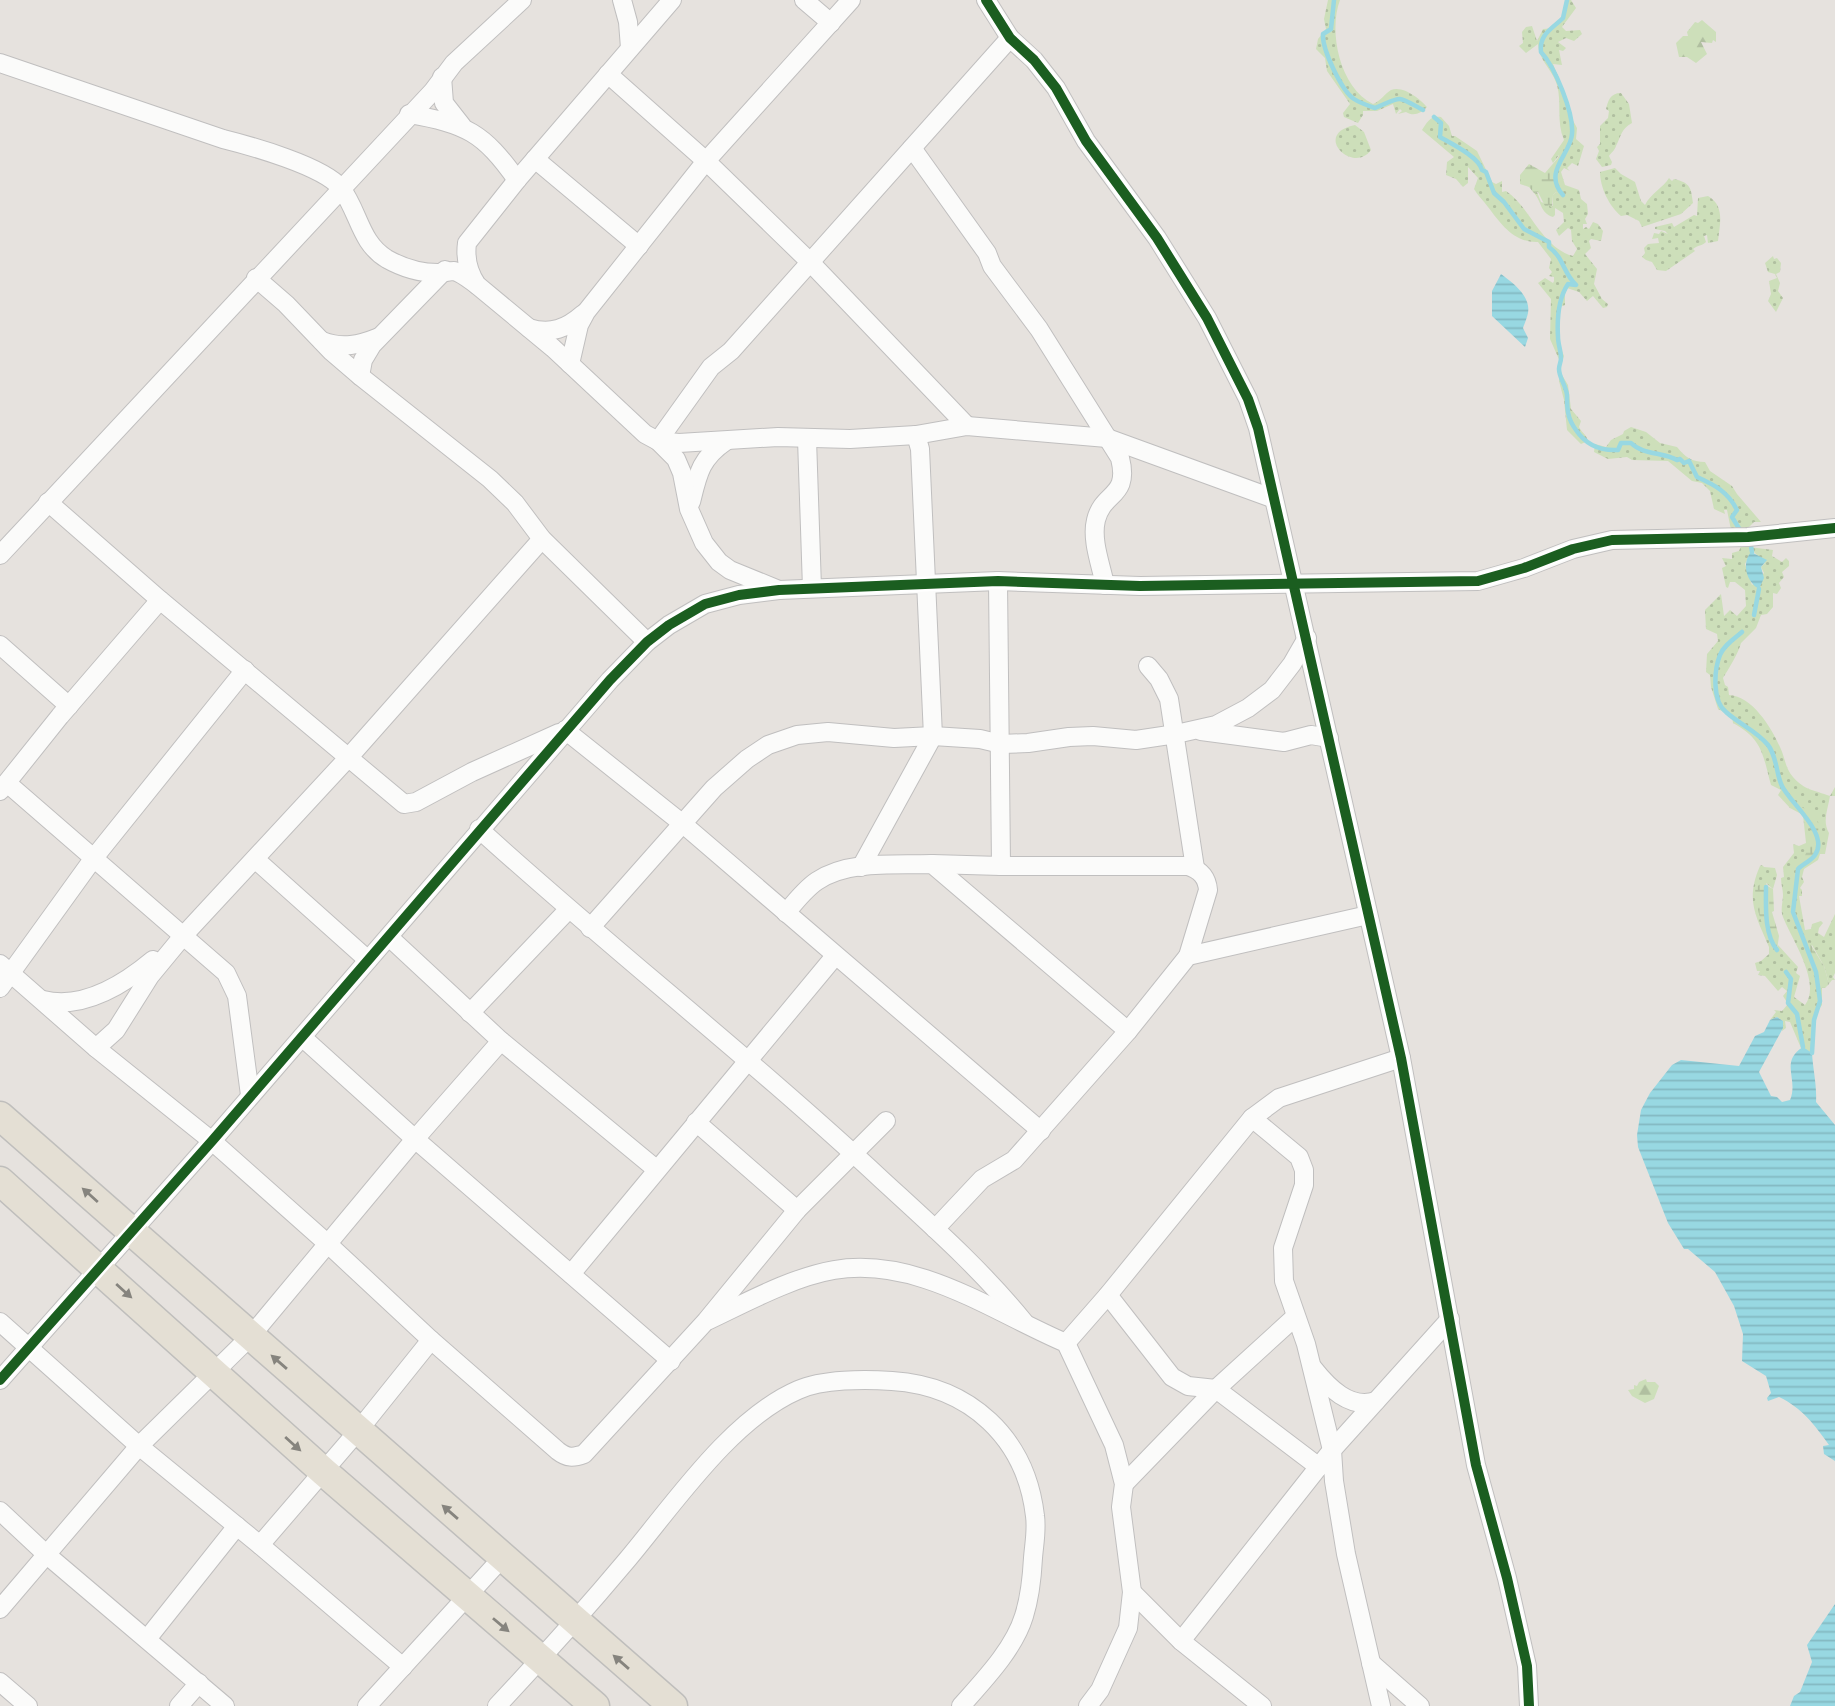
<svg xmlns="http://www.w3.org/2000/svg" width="1835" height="1706" viewBox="0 0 1835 1706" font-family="Helvetica,sans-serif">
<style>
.grass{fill:url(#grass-dots);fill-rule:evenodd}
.forest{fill:url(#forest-firs)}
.wetland{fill:url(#wetland-marsh)}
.water{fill:url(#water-rules)}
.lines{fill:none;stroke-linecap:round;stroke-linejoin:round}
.stream{stroke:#98d8e2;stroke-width:4.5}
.minor-casing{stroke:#c0bfbf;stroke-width:20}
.primary-casing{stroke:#bfbebc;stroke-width:31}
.minor{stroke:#fbfbfa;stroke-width:18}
.primary{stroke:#e4dfd4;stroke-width:28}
.cycleway-casing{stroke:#fff;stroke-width:15}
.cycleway{stroke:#1b5e20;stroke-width:10}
.oneway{fill:#86847e}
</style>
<defs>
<pattern id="grass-dots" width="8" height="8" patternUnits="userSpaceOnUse" patternTransform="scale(1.75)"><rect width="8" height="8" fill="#cddfba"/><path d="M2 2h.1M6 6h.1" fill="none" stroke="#b0bfa0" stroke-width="1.8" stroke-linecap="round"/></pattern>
<pattern id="forest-firs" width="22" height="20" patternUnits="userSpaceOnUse" patternTransform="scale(1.75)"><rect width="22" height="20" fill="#cddfba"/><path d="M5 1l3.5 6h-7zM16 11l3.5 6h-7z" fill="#b0bfa0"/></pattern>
<pattern id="wetland-marsh" width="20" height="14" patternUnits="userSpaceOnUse" patternTransform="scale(1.75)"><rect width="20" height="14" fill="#cddfba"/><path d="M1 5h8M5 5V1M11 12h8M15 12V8" fill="none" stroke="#b0bfa0"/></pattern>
<pattern id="water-rules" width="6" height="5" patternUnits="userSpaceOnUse" patternTransform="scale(1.75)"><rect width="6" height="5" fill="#98d8e2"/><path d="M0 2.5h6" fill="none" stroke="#83b9c2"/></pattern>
</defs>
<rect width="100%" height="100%" fill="#e6e2de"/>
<g class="grass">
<path d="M1328,0H1340C1328,32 1340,88 1373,104C1381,101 1384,94 1391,90C1403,85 1420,99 1427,107C1421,113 1414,117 1406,112L1398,114L1402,111L1400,109L1396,114L1393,104L1377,111H1363V115L1358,123L1344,117L1343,113L1350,104L1327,71L1325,58L1316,49L1318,39L1326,29L1324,19Z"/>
<path d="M1567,0H1571L1576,8L1562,27L1566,31L1580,30L1582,34L1574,41L1566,38L1558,42L1566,48L1563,51L1559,50L1562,65L1553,64L1566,96L1569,113L1577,128L1576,139L1584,146L1578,166L1572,163L1567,168L1570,171L1564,168L1561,172L1565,185L1579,190L1581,199L1587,204L1588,214L1585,219L1587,224H1583V229L1586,227L1589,229L1593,222L1598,224L1603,231L1601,241L1591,239L1589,241L1591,248L1585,254L1597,269L1594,284L1602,299L1608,304L1607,307L1603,308L1593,296L1587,301L1579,292L1567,288L1565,294V305L1560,307L1557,338L1564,356L1561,364L1550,339L1551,299L1538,283L1545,278L1553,283L1554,281V277L1549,276L1552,272L1549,268L1551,259L1538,242C1514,243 1501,224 1488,207C1483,200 1478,196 1474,189L1478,178L1468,167V183L1463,187L1456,179L1446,175L1447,162L1454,157L1422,130C1427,122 1431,115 1441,117L1449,126L1452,136H1455L1477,151L1492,182L1496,184L1502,181V192L1506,191C1531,208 1541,247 1573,256L1577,249L1572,241L1571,230L1568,228L1559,236L1556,230L1564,222L1563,213L1555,208V215L1553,217C1540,213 1542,202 1534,193L1537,192L1541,202L1553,206V195L1556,192L1560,193L1556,174L1559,155L1553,163L1551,159L1564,140C1556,121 1562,103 1557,85C1553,70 1539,61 1538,44L1526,53L1519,46L1523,43L1522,32L1526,27L1532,26L1537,41L1543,29C1563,28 1562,15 1567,0Z"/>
<path d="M1621,93L1629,104L1632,123C1621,129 1621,136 1616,146C1615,150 1611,153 1609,156L1612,162L1611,165L1602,167L1596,159L1599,151L1597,147L1600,144V126L1608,118L1609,111L1606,109C1608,101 1610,93 1621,93Z"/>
<path d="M1355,125L1364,132L1371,150C1353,175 1311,134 1355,125Z"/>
<path d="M1615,168L1621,174L1635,182L1641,201L1645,205C1650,194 1664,187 1669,178L1672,181L1674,179C1691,183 1691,188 1693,203L1681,214L1642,227L1639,221L1627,215L1621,216C1609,206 1600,187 1600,172Z"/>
<path d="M1708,196C1725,206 1720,223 1718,241L1708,243L1707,235L1704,236L1706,242C1702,246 1698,245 1693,249L1695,251L1666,271L1657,270L1652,262L1646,260L1642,257L1645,253L1644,248L1648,244L1659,243L1658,238L1652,239L1654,233L1659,234L1661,231L1668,234L1665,231L1655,229V227L1672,223L1674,227L1694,215L1697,216L1698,198Z"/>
<path d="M1773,256L1774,259L1777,258L1781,263L1780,272L1776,274L1780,283L1778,291L1783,298L1776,312L1768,301L1771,294L1769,281L1777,278L1775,274L1768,272L1765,263Z"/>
<path d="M1559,370L1568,385L1571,409L1581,421L1579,427C1582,433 1587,435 1588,441L1581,444L1567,430L1564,400L1559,381Z"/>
<path d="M1631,427L1646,432L1660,443L1677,447C1685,457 1692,462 1705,462L1710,471L1732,486L1737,494L1761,522H1754L1749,527V530H1731L1727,510H1724L1725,514L1714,509L1710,491L1702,483L1692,481L1668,461L1632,460L1627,457L1608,459L1594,452L1595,444L1606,447L1611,440L1623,434L1624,431Z"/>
<path d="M1741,546L1773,550L1772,556L1782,562L1786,558L1789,561V566L1782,572L1784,577L1779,583L1781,588L1777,594L1773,593V607L1767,614L1761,615L1756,628L1741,643C1739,652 1728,670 1723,678L1725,685L1728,687L1729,695C1752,696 1771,727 1780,747C1785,757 1785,768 1793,777C1804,790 1814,790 1830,796L1835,787V796H1830C1828,809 1822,821 1829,833L1825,854H1820L1818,860L1804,869L1802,877L1804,882L1800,888L1802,890V896H1799L1805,930L1811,929L1812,924L1821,921L1823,923L1819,928L1818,933L1824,937L1835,914V973L1833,977L1835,980H1832L1829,984L1824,966L1812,945L1808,951L1819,991L1822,987V1005L1816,1013L1813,1026L1812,1053L1801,1048L1790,1022L1785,1021L1786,1028L1782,1031L1783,1021L1777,1017L1770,1020L1776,1012L1774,1010L1782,1011L1788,1004L1783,996L1787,991L1782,987L1778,991L1765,976L1758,975L1760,971H1757L1755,963L1761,961L1769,954V947C1756,916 1745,900 1760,866L1762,865L1764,867L1775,868L1777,875L1773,889L1766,883L1777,949L1778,945L1798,967L1796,973L1800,976L1794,997L1805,1005C1822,983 1791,938 1783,917C1780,910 1783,902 1783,895C1783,890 1781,884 1781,878L1784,877L1783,867L1794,853L1793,844L1799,846L1806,843L1803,815L1790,808L1778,795L1781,790L1771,785C1763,756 1763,739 1733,723L1732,716L1718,709L1711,687L1710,675L1706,672L1707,654L1718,641L1717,634L1706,629L1705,610L1721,594L1724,616L1730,610L1737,616L1746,606L1745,590L1735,582H1730L1728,588L1726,587L1722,568L1726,566L1722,558L1732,559V553L1739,551ZM1751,552H1754L1765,563L1761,567L1764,573L1752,585L1745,564Z"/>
</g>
<g class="forest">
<path d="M1702,20L1716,32V42L1713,40L1712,43L1701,42L1707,54L1696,63L1687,57H1679L1676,43L1683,36H1688L1687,32L1695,22L1698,23Z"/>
<path d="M1646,1379L1647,1382H1655L1659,1386L1654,1399L1645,1403L1632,1396L1628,1390L1634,1389V1385L1637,1386L1639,1382Z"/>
</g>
<g class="wetland">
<path d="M1564,151C1558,164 1551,181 1562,194L1556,192L1553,195L1552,208L1549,205L1546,208L1538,192L1534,193L1529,187L1520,184V175L1529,164L1545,173Z"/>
<path d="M1791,801L1814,814C1826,837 1821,851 1801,866L1799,860L1804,858L1808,848L1806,843L1810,832L1809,819Z"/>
<path d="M1762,883L1773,889L1774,911L1772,912L1779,936L1777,950C1763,934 1756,909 1755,888Z"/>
<path d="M1809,942L1824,966L1829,984L1825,988H1822L1819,994L1808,956Z"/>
</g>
<g class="water">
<path d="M1501,274C1513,283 1531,296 1528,313C1527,318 1524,325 1523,328L1528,338L1525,347L1492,316V291Z"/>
<path d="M1751,552L1767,560L1761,567L1764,578L1759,589C1747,582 1741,564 1751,552Z"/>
<path d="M1777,1017L1783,1021V1028L1759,1072L1771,1096L1777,1097L1782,1102L1790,1100C1799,1079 1779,1062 1803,1047L1812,1053C1813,1070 1817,1085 1816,1102L1835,1125V1461L1824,1454L1823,1446L1829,1445C1814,1424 1802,1408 1779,1397L1768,1401L1767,1398L1771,1393L1766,1376L1742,1361L1743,1334L1734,1306L1715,1272L1688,1249H1684L1668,1223L1638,1147L1637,1135L1641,1110L1650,1093L1672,1065L1681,1060L1739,1066L1755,1036L1764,1032L1770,1020Z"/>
<path d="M1835,1604V1706H1790L1794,1696L1800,1692L1812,1662L1807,1645Z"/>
</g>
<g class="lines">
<g class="stream">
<path d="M1334,0L1331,29L1323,34C1322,50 1342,91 1354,99C1360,103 1369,106 1375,108C1404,96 1395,95 1423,110"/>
<path d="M1434,117L1441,123L1440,137C1452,144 1479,157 1482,170L1486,172L1494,193L1504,202L1524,229L1549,242V247C1564,258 1563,273 1576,285L1568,284C1558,299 1557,320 1558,337C1558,344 1561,351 1561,358C1561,362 1559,365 1559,369C1559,378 1566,385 1567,395C1567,408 1567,418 1576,430C1586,445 1601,451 1618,450L1621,443H1631C1643,455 1663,452 1677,460L1680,459L1684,463L1689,461L1697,477C1715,485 1728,492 1737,510L1732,517L1740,530"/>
<path d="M1563,195C1542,172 1571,154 1572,134C1574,113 1555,67 1541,52C1539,34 1552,29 1563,18L1567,0"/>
<path d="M1751,546L1752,552"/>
<path d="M1754,615L1759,589"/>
<path d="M1742,632C1734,639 1724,645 1720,655C1714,670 1712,701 1726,712C1739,724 1757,731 1768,745C1777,756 1776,774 1782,786C1790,803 1830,834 1815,855C1811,861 1803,864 1798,869L1793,912L1816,972L1820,1001L1814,1020L1812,1053"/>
<path d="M1766,887C1766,906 1764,934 1777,950"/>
<path d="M1786,972L1791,979L1788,1003L1797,1014L1803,1047"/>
</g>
<g class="minor-casing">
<g id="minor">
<path d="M622,0L628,22L630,48"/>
<path d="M672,0L517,180L467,243C465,258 468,272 477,285L553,348L645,434L658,441L679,443L778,437L850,439L916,435L967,426L1107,438L1272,498"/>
<path d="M804,0L831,23"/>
<path d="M986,0L1010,38L1034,60L1056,88L1086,141L1157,238L1207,318L1248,399L1258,428L1401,1058L1476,1465L1507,1578L1527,1666L1529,1706"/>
<path d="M0,63L223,139C251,146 323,166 341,188C359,212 360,243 387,259C403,268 420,273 438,273C444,273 449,271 454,271C462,273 470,280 477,285"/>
<path d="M608,74L706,161L809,261L967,426"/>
<path d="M442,77L444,103L462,126"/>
<path d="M409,114C466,124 483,132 517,180"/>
<path d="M912,148L987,253L992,266L1039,329L1120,458C1130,498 1103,491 1096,520C1091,540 1101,565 1105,585"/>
<path d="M535,159L639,246"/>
<path d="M256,278L286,304L332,352L360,376L490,479L515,503L542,539L647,642"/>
<path d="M529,328C551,335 567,328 583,314"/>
<path d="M322,341C343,349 359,345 379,337"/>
<path d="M570,364L579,325L586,312L706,161L851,0"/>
<path d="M360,376L363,360L372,345L445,270"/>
<path d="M807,439L812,588"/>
<path d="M48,502L160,600L404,804L416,802L472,772L559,733"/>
<path d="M691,502C698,473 701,458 726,441"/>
<path d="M0,555L433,91L454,63L522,0"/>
<path d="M998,581L1001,866"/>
<path d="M779,590L730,570L719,562L704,543L689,509L682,473L676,459L658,441L711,367L731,351L1010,38"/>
<path d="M0,645L69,706"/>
<path d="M1148,666L1159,679L1169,699L1195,868"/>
<path d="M565,730L683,824L1041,1131"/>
<path d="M1201,731L1284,742L1311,735L1329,738"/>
<path d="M7,783L226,973L237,996L250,1095"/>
<path d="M0,791L60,716L160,600"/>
<path d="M479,829C611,949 751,1058 882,1180C931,1225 981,1269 1024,1322"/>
<path d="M255,859L368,960"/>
<path d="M932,864L1001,866H1188C1200,870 1207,877 1208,890L1188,956"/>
<path d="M861,867L933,736L920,449L916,435"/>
<path d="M786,913C795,902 805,889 817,881C848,860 895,865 932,864L1128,1031"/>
<path d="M590,928L714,788L747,759L768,745L797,735L828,732L894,738L933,736L980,739L1001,744L1028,743L1069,737L1093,736L1136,740L1176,734L1216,725L1248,708L1272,690L1292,664L1307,638"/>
<path d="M389,937L501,1041L656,1169"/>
<path d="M0,964L96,1048L212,1141L328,1244L431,1340L558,1451C567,1458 573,1458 584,1454L706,1321L797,1210L886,1121"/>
<path d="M0,988L93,859L245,670"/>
<path d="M43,1000C83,1010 123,985 153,960"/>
<path d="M470,1013L568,910"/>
<path d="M302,1037L415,1139L671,1361"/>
<path d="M96,1048L116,1030L150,976L183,936L349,757L542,539"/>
<path d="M1252,1118L1299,1157L1304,1170V1185L1283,1248L1284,1281L1306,1344L1332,1450L1334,1481L1346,1554L1381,1706"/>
<path d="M696,1122L797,1210"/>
<path d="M935,1229L982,1179L1014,1160L1128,1031L1188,956L1368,915"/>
<path d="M571,1274L835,956"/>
<path d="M1108,1295L1172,1377L1188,1386L1216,1389L1319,1467"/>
<path d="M709,1320C747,1302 793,1277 834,1270C917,1256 993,1312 1066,1343L1114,1445L1124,1484L1121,1507L1132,1592L1128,1628L1100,1690L1088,1706"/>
<path d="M0,1322L139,1446L260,1545L403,1667"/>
<path d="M1066,1343L1108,1295L1252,1118L1279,1098L1401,1058"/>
<path d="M1313,1368C1328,1387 1350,1410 1376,1401"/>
<path d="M0,1380L212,1141L610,680L647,642L669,625L705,604L739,595L779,590L998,581L1140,586L1478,581L1524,568L1573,549L1612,540L1748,537L1835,528"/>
<path d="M1124,1484L1216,1389L1295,1317"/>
<path d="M0,1511L47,1555L225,1706"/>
<path d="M260,1545L358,1431L431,1340"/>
<path d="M1132,1592L1181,1641L1262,1706"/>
<path d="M0,1609L139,1446L250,1337L415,1139L501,1041"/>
<path d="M147,1639L237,1526"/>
<path d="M1181,1641L1332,1450L1450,1319"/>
<path d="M1371,1663L1420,1706"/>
<path d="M0,1682L28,1706"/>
<path d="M179,1706L199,1683"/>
<path d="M367,1706L502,1558"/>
<path d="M497,1706C542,1658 585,1610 627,1560C674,1504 731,1419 798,1390C822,1379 865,1379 892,1381C970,1386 1026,1438 1035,1516C1037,1530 1034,1545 1033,1558C1032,1577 1030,1597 1024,1616C1014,1649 984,1680 961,1706"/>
</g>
</g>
<g class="primary-casing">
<g id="primary">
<path d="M0,1116L673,1706"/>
<path d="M0,1181L324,1472L595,1706"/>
</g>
</g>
<use href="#minor" class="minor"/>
<use href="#primary" class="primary"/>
<g class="cycleway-casing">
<g id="cycleway">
<path d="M986,0L1010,38L1034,60L1056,88L1086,141L1157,238L1207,318L1248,399L1258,428L1401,1058L1476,1465L1507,1578L1527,1666L1529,1706"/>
<path d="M0,1380L212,1141L610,680L647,642L669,625L705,604L739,595L779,590L998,581L1140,586L1478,581L1524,568L1573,549L1612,540L1748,537L1835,528"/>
</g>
</g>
<use href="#cycleway" class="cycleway"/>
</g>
<defs><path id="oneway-solid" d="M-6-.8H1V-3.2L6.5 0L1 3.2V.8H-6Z" transform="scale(1.75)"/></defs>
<g class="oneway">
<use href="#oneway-solid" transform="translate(90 1195) rotate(-138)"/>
<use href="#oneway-solid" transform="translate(124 1291) rotate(42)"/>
<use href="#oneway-solid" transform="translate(279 1362) rotate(-139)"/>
<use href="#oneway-solid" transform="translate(293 1444) rotate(42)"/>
<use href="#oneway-solid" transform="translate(450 1512) rotate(-139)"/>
<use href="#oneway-solid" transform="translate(501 1625) rotate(40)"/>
<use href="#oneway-solid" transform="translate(621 1662) rotate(-139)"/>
</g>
</svg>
